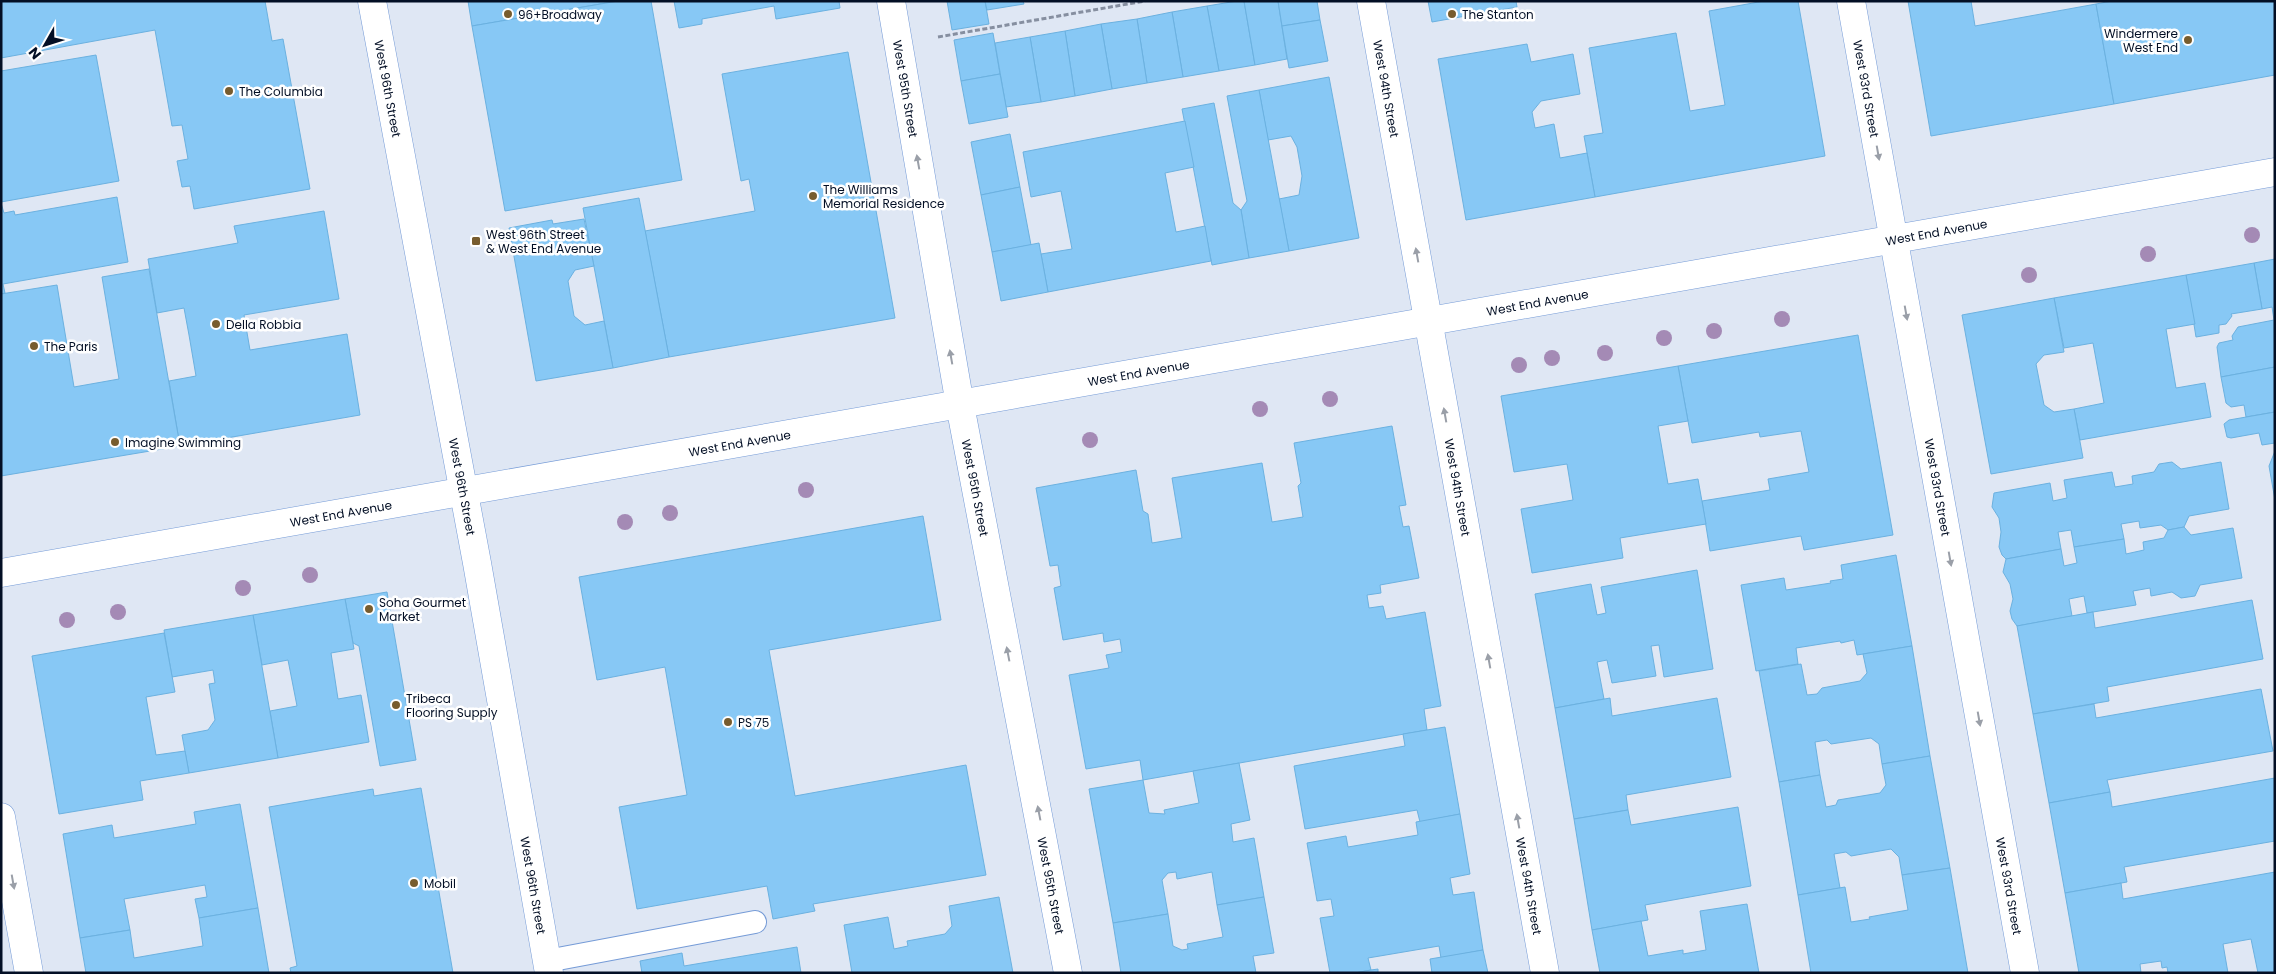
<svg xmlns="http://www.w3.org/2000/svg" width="2276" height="974" viewBox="0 0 2276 974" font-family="Poppins,sans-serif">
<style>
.building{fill:#87c8f5;stroke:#6bb1e0}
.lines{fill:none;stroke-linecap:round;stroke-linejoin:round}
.lane-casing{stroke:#759bd7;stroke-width:24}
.street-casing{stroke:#759bd7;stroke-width:29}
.secondary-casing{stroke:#759bd7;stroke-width:29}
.path{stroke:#868fa0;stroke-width:3;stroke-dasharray:5 2.5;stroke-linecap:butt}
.lane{stroke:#fff;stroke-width:22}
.street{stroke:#fff;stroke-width:28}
.secondary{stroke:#fff;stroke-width:28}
.tree{fill:#a48ab5}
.oneway{fill:#9a9fa8}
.poi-dot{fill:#775c2e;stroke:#fff;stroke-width:2}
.labels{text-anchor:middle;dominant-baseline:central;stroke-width:5;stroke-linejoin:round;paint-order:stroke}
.poi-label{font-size:12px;fill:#030f25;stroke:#fff;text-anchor:start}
.street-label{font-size:12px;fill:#030f25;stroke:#fff}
</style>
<rect width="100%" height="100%" fill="#dfe7f4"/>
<g class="building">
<path d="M1,1H265L272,41L283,39L310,189L194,209L190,186L182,187L177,161L188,159L182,125L172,126L155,30L1,58Z"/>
<path d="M468,1H618L472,26Z"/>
<path d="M618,1H651L682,180L505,211L472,26Z"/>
<path d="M674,1H839L840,8L776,19L774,6L702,19V24L679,28Z"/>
<path d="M947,1H985L989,24L952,30Z"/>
<path d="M985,1H1023L1024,4L987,10Z"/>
<path d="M1237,1H1244L1255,65L1219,71L1207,6Z"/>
<path d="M1244,1H1278L1287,59L1255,65Z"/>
<path d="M1278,1H1317L1320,20L1282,26Z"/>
<path d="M1428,1H1516L1517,7L1432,22Z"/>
<path d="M1764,1H1798L1825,156L1595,197L1584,136L1603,133L1589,48L1676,33L1690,111L1725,105L1709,11Z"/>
<path d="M1908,1H1971L1975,26L2096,4L2114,104L1931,136Z"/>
<path d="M2112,1H2275V75L2114,104L2096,4Z"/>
<path d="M1207,6L1219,71L1183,77L1172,12Z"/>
<path d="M1172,12L1183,77L1147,83L1137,19Z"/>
<path d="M1137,19L1147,83L1112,89L1101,24Z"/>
<path d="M1320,20L1328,61L1289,68L1282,26Z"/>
<path d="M1101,24L1112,89L1075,96L1065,31Z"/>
<path d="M1065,31L1075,96L1041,102L1030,37Z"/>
<path d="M993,33L1000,74L961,81L954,40Z"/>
<path d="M1030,37L1041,102L1006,107L995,43Z"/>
<path d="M1527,44L1531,62L1573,54L1580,94L1541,101L1532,112L1535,128L1554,124L1560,158L1587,153L1595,197L1466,220L1438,59Z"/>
<path d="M848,52L895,318L669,357L645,231L755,211L749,179L741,181L722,74Z"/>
<path d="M96,55L119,181L1,202V71Z"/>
<path d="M1000,74L1008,117L969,124L961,81Z"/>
<path d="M1329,77L1359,238L1289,251L1279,199L1299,195L1302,176L1297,147L1291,136L1268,140L1259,90Z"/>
<path d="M1259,90L1289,251L1249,258L1241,210L1247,201L1227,96Z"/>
<path d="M1214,103L1233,203L1241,210L1249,258L1212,265L1182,109Z"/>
<path d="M1185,121L1194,167L1165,173L1176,232L1205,226L1211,261L1048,292L1041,254L1072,249L1061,191L1031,197L1023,152Z"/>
<path d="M1010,134L1020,187L981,195L971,142Z"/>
<path d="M1020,187L1031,245L992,252L981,195Z"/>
<path d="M117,197L128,262L3,284L5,293L1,294V203L4,213L14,211L15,215Z"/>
<path d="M639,198L669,357L613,368L583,208Z"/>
<path d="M324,211L339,299L244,315L250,350L347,334L360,415L180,446L169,381L196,376L189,335L184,308L157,313L148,259L238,243L234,226Z"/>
<path d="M584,219L594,266L575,270L568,281L574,316L585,325L604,321L613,368L536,381L509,228L552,220L553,224Z"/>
<path d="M1039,243L1048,292L1001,301L992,252Z"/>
<path d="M2275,259V320H2274L2272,307L2262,309L2254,263Z"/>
<path d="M2254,263L2262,309L2231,314L2232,316L2226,324L2219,325V333L2196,337L2186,275Z"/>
<path d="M149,269L180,446L1,476V294L57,285L74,387L119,379L102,277Z"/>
<path d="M2186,275L2195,324L2166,329L2176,388L2205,383L2211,417L2080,440L2074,409L2104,403L2093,343L2064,348L2054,298Z"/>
<path d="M2054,298L2064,352L2044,355L2036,364L2044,405L2054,412L2074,409L2083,458L1991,474L1962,315Z"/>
<path d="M2274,320L2275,367L2221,377L2217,347L2219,343L2233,340L2232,336L2238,327Z"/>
<path d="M1858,335L1893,535L1804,550L1801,536L1710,551L1702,501L1770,490L1768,479L1809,472L1801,431L1760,437L1759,432L1692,443L1678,366Z"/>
<path d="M1678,366L1688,421L1658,426L1668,484L1698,479L1706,524L1620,538L1623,558L1532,573L1521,509L1573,500L1567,464L1514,472L1501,396Z"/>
<path d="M2275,367V412L2246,417L2244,405L2231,407L2226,403L2221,377Z"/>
<path d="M2275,412V443L2262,445L2259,433L2231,438L2227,437L2224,424L2229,420Z"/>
<path d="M1392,426L1406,505L1399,506L1403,527L1409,526L1419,578L1380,585L1381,593L1367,595L1369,608L1383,606L1386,619L1425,612L1441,706L1424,709L1427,730L1143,780L1140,760L1086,769L1069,675L1109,668L1106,655L1122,652L1120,639L1104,642L1103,633L1063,640L1054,588L1061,586L1058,565L1050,566L1036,488L1136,470L1143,511L1148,514L1152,543L1182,538L1172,478L1262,463L1272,522L1303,517L1298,486L1301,483L1294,443Z"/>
<path d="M2275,451V500L2269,466Z"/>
<path d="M2172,462L2181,469L2221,462L2229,509L2189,516L2184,527L2168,530L2161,525L2140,528L2139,521L2121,524L2124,539L2074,547L2071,530L2058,532L2061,549L2006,559L2002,555L1999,547L2001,532L1999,518L1992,507L1994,493L2050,483L2053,501L2067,498L2064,480L2112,472L2115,487L2133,484L2132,476L2154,472L2159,464Z"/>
<path d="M923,516L941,620L769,650L795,796L966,765L986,875L813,904L815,911L773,919L767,886L637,909L619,807L687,795L665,667L597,680L579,577Z"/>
<path d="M2184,527L2191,535L2233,528L2242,578L2200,585L2195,596L2181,598L2172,592L2151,596L2150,588L2133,591L2136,605L2087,613L2084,596L2069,599L2072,616L2017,626L2012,619L2010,611L2013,599L2010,584L2003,572L2006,559L2061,549L2064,566L2077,563L2074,547L2124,539L2126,554L2144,550L2143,542L2164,538L2168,530Z"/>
<path d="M1896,555L1912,646L1857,655L1854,640L1841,643L1840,641L1796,648L1798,664L1756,671L1741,585L1784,578L1786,590L1831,583L1830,581L1843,579L1841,565Z"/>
<path d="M1697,570L1713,669L1664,677L1659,645L1651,646L1656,676L1612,683L1607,660L1597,662L1604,699L1555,708L1535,594L1591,584L1597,615L1606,613L1601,587Z"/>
<path d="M387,592L416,760L380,766L359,646L353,643L345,599Z"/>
<path d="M345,599L354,649L331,653L338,699L361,695L369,742L278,758L270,711L297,706L288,660L262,665L253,615Z"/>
<path d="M2252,600L2263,659L2107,687L2109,701L2033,714L2017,626L2093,612L2095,628Z"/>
<path d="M253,615L278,758L189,773L182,735L208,730L215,720L209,684L215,683L213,670L172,677L164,630Z"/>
<path d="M164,633L175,692L146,697L156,755L185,751L189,773L140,781L143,800L59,814L32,656Z"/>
<path d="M1912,646L1930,756L1882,764L1879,744L1871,738L1831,744L1827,740L1815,742L1820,775L1779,782L1759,671L1801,664L1807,695L1817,694L1822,688L1860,681L1867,673L1863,654Z"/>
<path d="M2261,689L2273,751L2107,780L2110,792L2049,803L2033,714L2094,704L2096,718Z"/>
<path d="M1610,698L1612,716L1717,698L1731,777L1626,795L1628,810L1574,819L1555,708Z"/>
<path d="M1445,727L1460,814L1420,822L1417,810L1305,829L1294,766L1405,746L1403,734Z"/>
<path d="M1930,756L1950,868L1902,875L1899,857L1891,849L1851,856L1846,852L1834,854L1840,888L1798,895L1779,782L1820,775L1826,807L1836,805L1838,800L1880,793L1886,785L1882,764Z"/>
<path d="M1239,763L1250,820L1231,824L1233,842L1254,838L1264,897L1217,905L1212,872L1177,879L1176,872L1168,873L1162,880L1168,914L1113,923L1089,789L1143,780L1149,813L1165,814L1164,810L1199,803L1193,771Z"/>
<path d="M2275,778V841L2124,867L2127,882L2065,893L2049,803L2110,792L2112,807Z"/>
<path d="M421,788L453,973H291L290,968L297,966L269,807L373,789L374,796Z"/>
<path d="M240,804L258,908L199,918L195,899L207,897L205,885L124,899L130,930L80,938L63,834L112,825L114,838L196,824L194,812Z"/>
<path d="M1738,807L1751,886L1645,905L1648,920L1592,930L1574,819L1628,810L1631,825Z"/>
<path d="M1460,814L1470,874L1450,878L1453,895L1474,892L1483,950L1441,958L1439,946L1368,958L1371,970L1355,973H1330L1320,918L1334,916L1331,899L1317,901L1307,843L1346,836L1348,847L1418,835L1416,822Z"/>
<path d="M1950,868L1968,973H1811L1798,895L1845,887L1851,922L1870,919L1869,917L1908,910L1902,875Z"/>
<path d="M2275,872V973H2258L2251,939L2223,944L2228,973H2168L2167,967L2162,968L2161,961L2140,964L2141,973H2079L2065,893L2121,883L2123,899Z"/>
<path d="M999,897L1013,973H852L844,925L888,917L894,949L908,946L907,941L945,934L952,926L949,906Z"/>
<path d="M1264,897L1274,953L1253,956L1256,973H1121L1113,923L1168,914L1173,946L1182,950L1188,949L1187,944L1223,937L1217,905Z"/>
<path d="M1747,904L1759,973H1600L1592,930L1641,921L1648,956L1683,950V954L1706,950L1700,911Z"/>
<path d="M258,908L269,973H86L80,938L130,930L134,958L203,946L199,918Z"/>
<path d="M797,947L801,973H642L640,961L682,953L684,966Z"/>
<path d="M1483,950L1488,973H1432L1430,959Z"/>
<path d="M1378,969V973H1355L1371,970Z"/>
</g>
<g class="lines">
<g class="lane-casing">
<path id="lane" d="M547,961L755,922"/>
</g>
<g class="street-casing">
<g id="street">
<path id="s1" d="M1371,1L1545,973"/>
<path id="s2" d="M1851,1L2025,973"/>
<path d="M1,817L29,973"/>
</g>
</g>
<g class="secondary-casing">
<g id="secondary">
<path id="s3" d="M372,1L477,563L549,973"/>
<path id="s4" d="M891,1L960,405L1068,973"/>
<path id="s5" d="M1,573L2275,172"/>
</g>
</g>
<path class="path" d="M938,37L1145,1"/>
<use href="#lane" class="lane"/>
<use href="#street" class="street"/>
<use href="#secondary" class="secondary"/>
</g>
<g class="tree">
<circle cx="2252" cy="235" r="8"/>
<circle cx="2148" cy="254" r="8"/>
<circle cx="2029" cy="275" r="8"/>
<circle cx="1782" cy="319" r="8"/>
<circle cx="1714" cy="331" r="8"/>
<circle cx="1664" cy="338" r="8"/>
<circle cx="1605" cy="353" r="8"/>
<circle cx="1552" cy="358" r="8"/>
<circle cx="1519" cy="365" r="8"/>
<circle cx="1330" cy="399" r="8"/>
<circle cx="1260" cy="409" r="8"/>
<circle cx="1090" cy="440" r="8"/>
<circle cx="806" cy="490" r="8"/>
<circle cx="670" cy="513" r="8"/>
<circle cx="625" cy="522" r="8"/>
<circle cx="310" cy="575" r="8"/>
<circle cx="243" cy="588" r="8"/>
<circle cx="118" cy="612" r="8"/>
<circle cx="67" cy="620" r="8"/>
</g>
<defs><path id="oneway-solid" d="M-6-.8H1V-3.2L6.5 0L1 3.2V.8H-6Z" transform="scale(1.25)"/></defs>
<g class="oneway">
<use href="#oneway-solid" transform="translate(1878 153) rotate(80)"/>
<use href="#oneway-solid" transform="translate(918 162) rotate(-100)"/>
<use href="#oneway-solid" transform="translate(1417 255) rotate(-100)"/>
<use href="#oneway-solid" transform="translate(1906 313) rotate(80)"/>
<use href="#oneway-solid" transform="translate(951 357) rotate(-100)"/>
<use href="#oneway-solid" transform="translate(1445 415) rotate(-100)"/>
<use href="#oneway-solid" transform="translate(1950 559) rotate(80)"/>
<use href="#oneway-solid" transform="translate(1008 654) rotate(-101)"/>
<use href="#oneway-solid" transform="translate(1489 661) rotate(-100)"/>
<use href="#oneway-solid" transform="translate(1979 719) rotate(80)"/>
<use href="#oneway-solid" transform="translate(1039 813) rotate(-101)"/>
<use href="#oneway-solid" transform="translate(1518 821) rotate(-100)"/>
<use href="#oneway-solid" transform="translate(13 882) rotate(80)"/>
</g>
<g class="poi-dot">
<circle cx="508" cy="14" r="5"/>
<circle cx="1452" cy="14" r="5"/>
<circle cx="2188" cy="40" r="5"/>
<circle cx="229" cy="91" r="5"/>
<circle cx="813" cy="196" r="5"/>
<rect x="471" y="236" width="10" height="10" rx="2.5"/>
<circle cx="216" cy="324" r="5"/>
<circle cx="34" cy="346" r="5"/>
<circle cx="115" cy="442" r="5"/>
<circle cx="369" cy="609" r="5"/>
<circle cx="396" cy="705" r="5"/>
<circle cx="728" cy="722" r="5"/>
<circle cx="414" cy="883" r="5"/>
</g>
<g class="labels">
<g class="poi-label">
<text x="518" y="14">96+Broadway</text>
<text x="1462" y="14">The Stanton</text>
<text x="2178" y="33" text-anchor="end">Windermere<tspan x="2178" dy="14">West End</tspan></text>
<text x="239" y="91">The Columbia</text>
<text x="823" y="189">The Williams<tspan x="823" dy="14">Memorial Residence</tspan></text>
<text x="486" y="234">West 96th Street<tspan x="486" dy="14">&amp; West End Avenue</tspan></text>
<text x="226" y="324">Della Robbia</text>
<text x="44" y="346">The Paris</text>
<text x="125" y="442">Imagine Swimming</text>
<text x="379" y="602">Soha Gourmet<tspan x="379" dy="14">Market</tspan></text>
<text x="406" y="698">Tribeca<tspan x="406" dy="14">Flooring Supply</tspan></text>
<text x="738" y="722">PS 75</text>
<text x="424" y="883">Mobil</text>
</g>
<g class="street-label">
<text stroke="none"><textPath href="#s1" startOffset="89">West 94th Street</textPath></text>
<text stroke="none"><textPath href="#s2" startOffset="89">West 93rd Street</textPath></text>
<text stroke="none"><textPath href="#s3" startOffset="89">West 96th Street</textPath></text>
<text stroke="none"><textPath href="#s4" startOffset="89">West 95th Street</textPath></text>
<text stroke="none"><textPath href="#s5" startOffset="1965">West End Avenue</textPath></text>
<text stroke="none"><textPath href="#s5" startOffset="1560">West End Avenue</textPath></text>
<text stroke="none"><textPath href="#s5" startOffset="1155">West End Avenue</textPath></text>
<text stroke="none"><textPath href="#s5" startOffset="750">West End Avenue</textPath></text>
<text stroke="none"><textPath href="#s3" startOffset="494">West 96th Street</textPath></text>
<text stroke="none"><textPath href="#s1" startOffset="494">West 94th Street</textPath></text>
<text stroke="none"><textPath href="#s2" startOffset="494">West 93rd Street</textPath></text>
<text stroke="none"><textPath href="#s4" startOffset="494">West 95th Street</textPath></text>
<text stroke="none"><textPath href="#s5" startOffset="345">West End Avenue</textPath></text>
<text stroke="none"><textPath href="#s3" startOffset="899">West 96th Street</textPath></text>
<text stroke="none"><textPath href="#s4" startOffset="899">West 95th Street</textPath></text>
<text stroke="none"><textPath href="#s1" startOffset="899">West 94th Street</textPath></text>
<text stroke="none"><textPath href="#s2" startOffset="899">West 93rd Street</textPath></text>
</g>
</g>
<rect width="2276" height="974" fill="none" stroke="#030f25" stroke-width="5"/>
<g transform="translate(45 45) rotate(231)" stroke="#ffffff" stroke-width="4" paint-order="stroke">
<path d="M0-4L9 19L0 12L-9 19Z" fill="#030f25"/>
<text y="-8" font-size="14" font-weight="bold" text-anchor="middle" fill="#030f25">N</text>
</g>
</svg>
